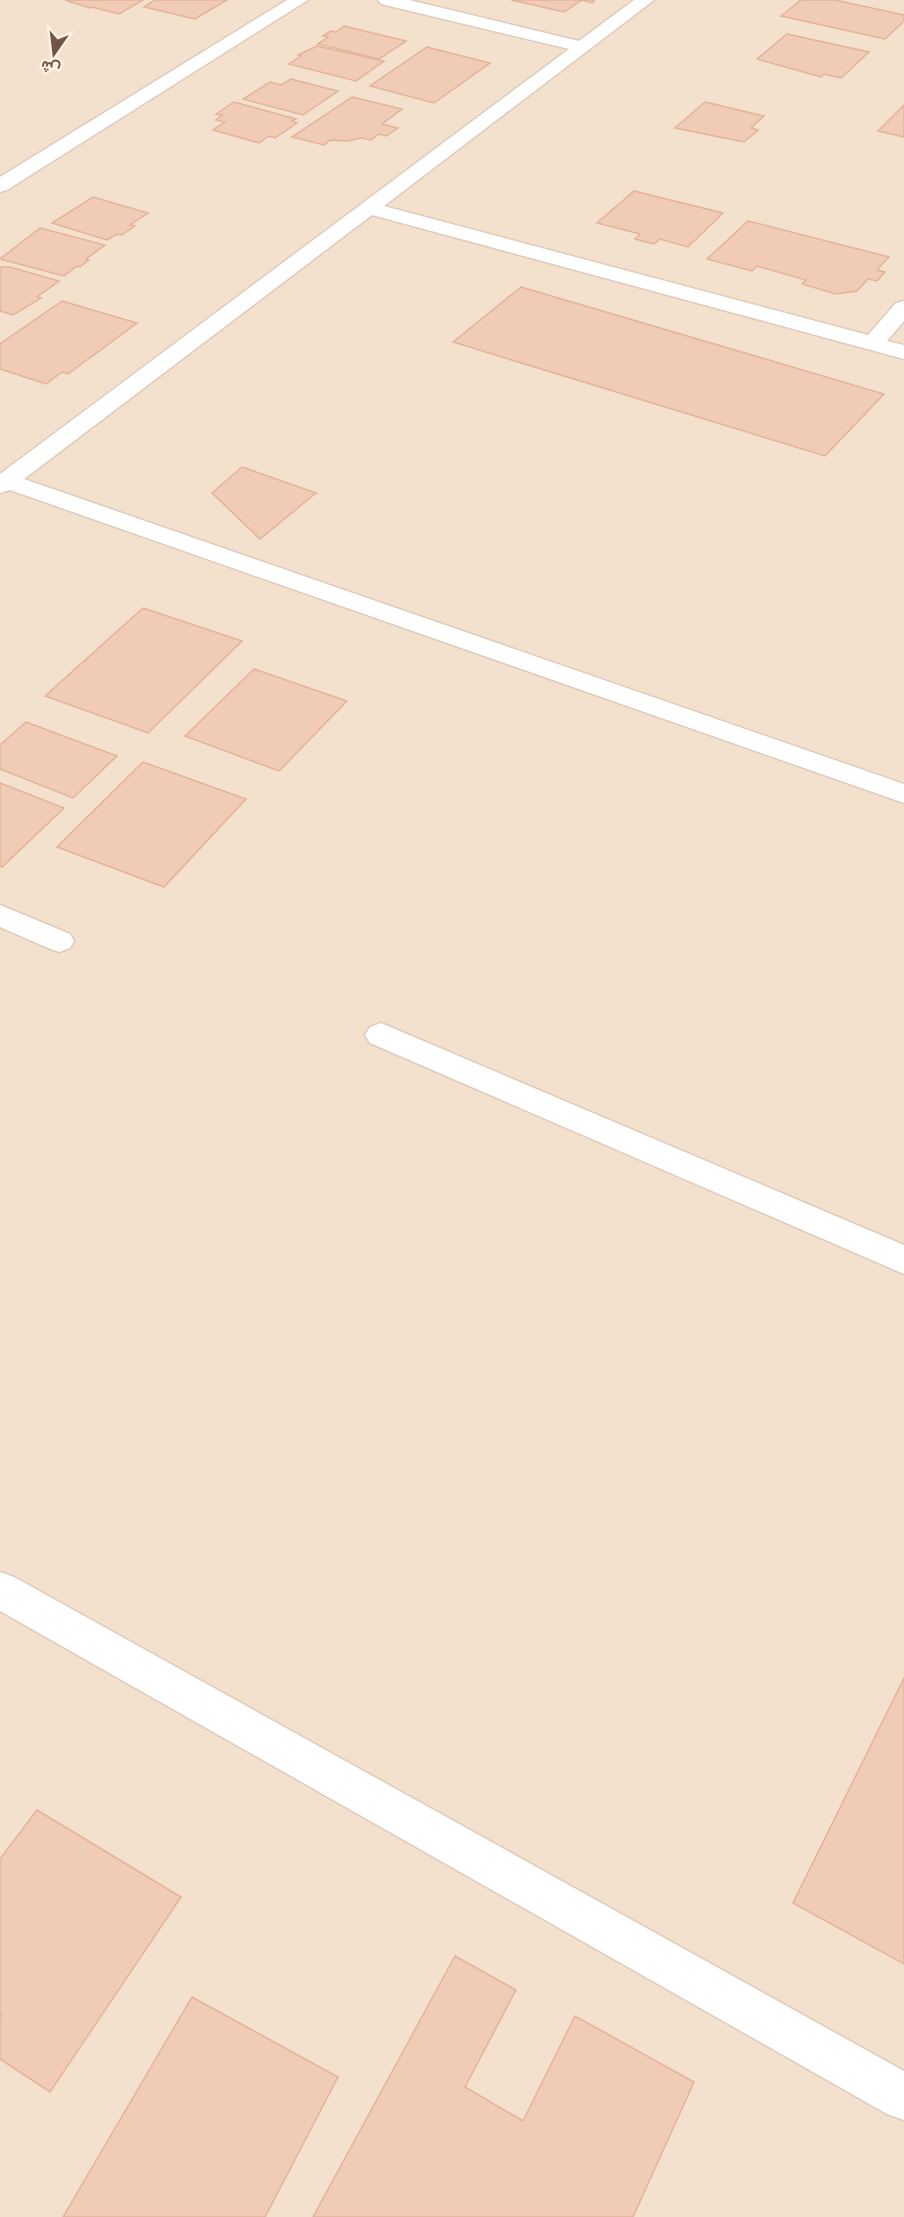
<svg xmlns="http://www.w3.org/2000/svg" width="904" height="2217" viewBox="0 0 904 2217" font-family="Mulish,Vazirmatn,sans-serif">
<style>
.residential{fill:#f3e1ce}
.building{fill:#f0ccb7;stroke:#e3b298;stroke-width:1.5}
.lines{fill:none;stroke-linecap:round;stroke-linejoin:round}
.minor-casing{stroke:#dfcbbb;stroke-width:3}
.minor{fill:#fff;fill-rule:evenodd}
</style>
<rect width="100%" height="100%" fill="#fcf0df"/>
<rect class="residential" x="0" y="0" width="904" height="2217"/>
<g class="building">
<path d="M65,0H143L119,14L92,7L90,8Z"/>
<path d="M155,0H227L195,19L144,7Z"/>
<path d="M511,0H595L592,3L582,0L564,12Z"/>
<path d="M801,0H835L904,15V21L885,39L781,16Z"/>
<path d="M344,26L406,41L379,59L318,44L328,37L323,36L331,31L336,32Z"/>
<path d="M787,34L869,52L841,78L824,74L821,77L757,59Z"/>
<path d="M317,46L384,61L356,81L289,64L301,56L298,55Z"/>
<path d="M427,47L490,63L434,103L370,86Z"/>
<path d="M291,79L338,91L303,115L243,99L270,82L281,85Z"/>
<path d="M352,97L402,109L382,124L398,128L386,136L379,134L371,140L361,138L348,141L330,140L324,145L292,137Z"/>
<path d="M234,102L296,119L292,121L297,123L275,138L269,136L259,143L213,130L225,122L216,120L222,115L216,114Z"/>
<path d="M705,102L764,116L751,128L758,130L744,142L675,128Z"/>
<path d="M904,105V137L878,131Z"/>
<path d="M634,191L723,213L688,247L660,239L654,244L635,239L640,234L597,223Z"/>
<path d="M93,197L148,213L130,225L135,226L122,235L117,234L107,240L52,223Z"/>
<path d="M748,221L889,257L877,270L885,272L877,281L868,279L857,291L836,294L802,284L806,280L757,266L752,271L707,259Z"/>
<path d="M40,228L105,245L86,259L89,260L80,267L77,266L64,276L0,259Z"/>
<path d="M0,267H10L59,281L37,297L41,298L13,315L0,311Z"/>
<path d="M521,287L884,394L825,456L453,342Z"/>
<path d="M62,301L137,323L68,374L62,372L46,384L0,369V344Z"/>
<path d="M242,467L316,493L260,539L212,493Z"/>
<path d="M143,608L242,641L148,733L45,696Z"/>
<path d="M254,669L347,701L279,771L185,736Z"/>
<path d="M26,722L117,756L73,798L0,769V745Z"/>
<path d="M143,762L246,799L164,887L57,847Z"/>
<path d="M0,783L64,808L2,867L0,866Z"/>
<path d="M904,1678V1964L793,1903Z"/>
<path d="M37,1810L181,1897L50,2092L0,2059V2019L2,2016L0,2015V1859Z"/>
<path d="M455,1956L516,1990L465,2087L523,2121L575,2016L694,2082L633,2217H313Z"/>
<path d="M192,1997L338,2077L265,2217H63Z"/>
</g>
<g class="lines">
<g class="minor-casing">
<g id="minor">
<path d="M287,0H308L7,190L0,192V177Z"/>
<path d="M378,0H409L579,41L634,0H654L384,206L868,335L896,303L904,301V321L887,341L904,345V359L372,215L24,479L904,784V803L10,490L0,493V474L569,49L381,4Z"/>
<path d="M0,905L70,934L74,941L70,948L59,952L48,948L0,927Z"/>
<path d="M381,1023L904,1245V1274L370,1043L365,1035L370,1027Z"/>
<path d="M0,1572L14,1577L904,2071V2120L887,2114L0,1611Z"/>
</g>
</g>
<use href="#minor" class="minor"/>
</g>
<g transform="translate(54 54) rotate(194)" stroke="#fff4e5" stroke-width="4.5" paint-order="stroke">
<path d="M0-4.5L10 22L0 15L-10 22Z" fill="#715548"/>
<text y="-9" font-size="16" font-weight="bold" text-anchor="middle" fill="#715548">ش</text>
</g>
</svg>
